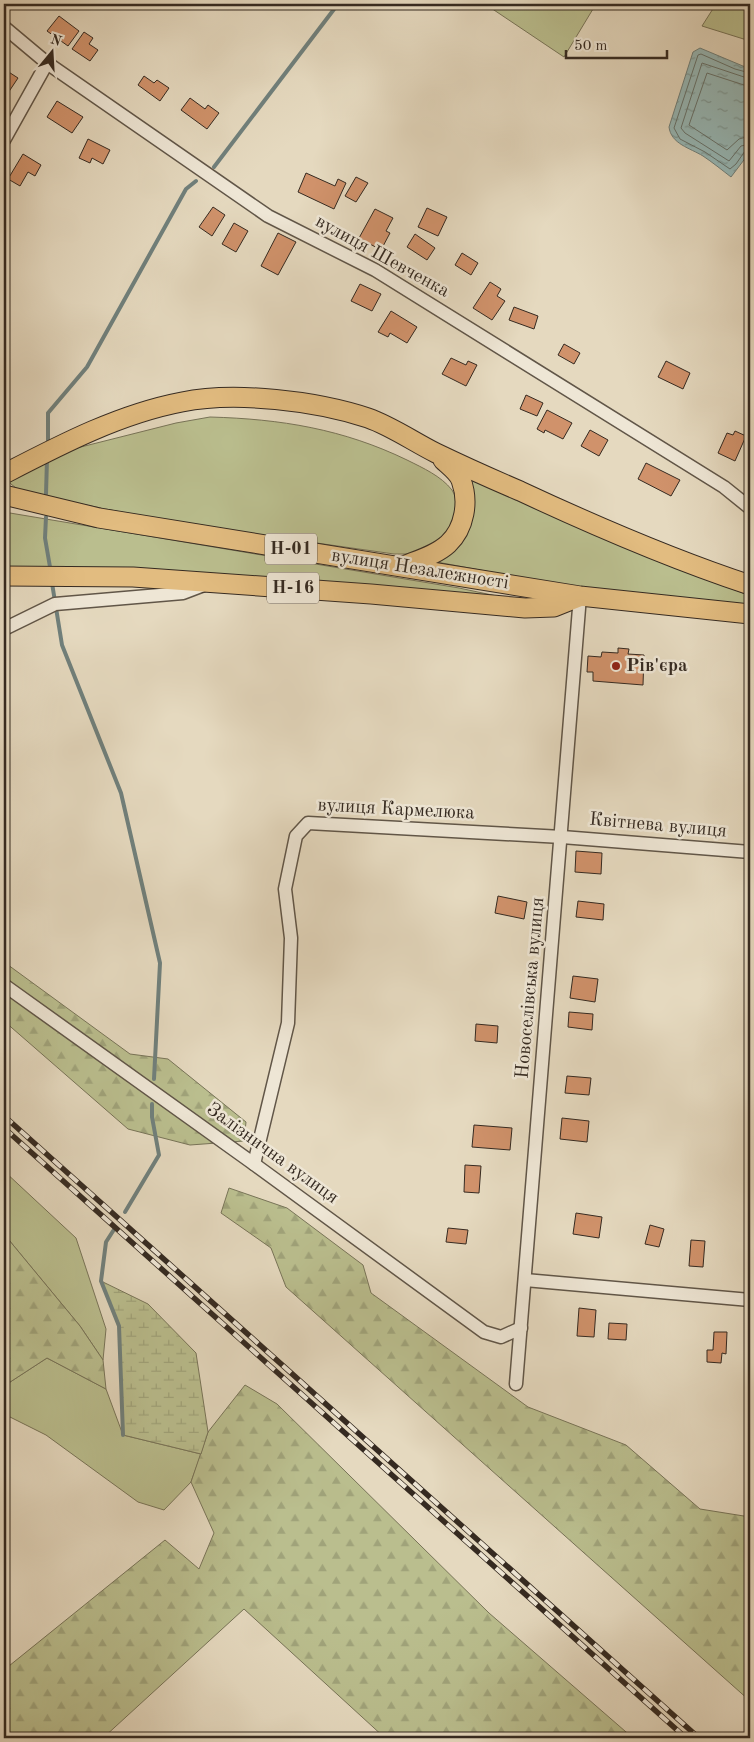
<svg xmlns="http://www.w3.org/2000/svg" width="754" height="1742" viewBox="0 0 754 1742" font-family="'Old Standard TT',serif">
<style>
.green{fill:#babe8e;stroke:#787458}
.forest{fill:url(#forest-firs);stroke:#787458}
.wetland{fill:url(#wetland-marsh);stroke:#787458}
.water{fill:url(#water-ripples);stroke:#70807c}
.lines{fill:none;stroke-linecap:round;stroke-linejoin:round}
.shore{stroke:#66726c;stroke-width:1}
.stream{stroke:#70807c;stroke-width:4}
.building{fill:#d0926b;stroke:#352a21}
.street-casing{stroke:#615648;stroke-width:15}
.primary-casing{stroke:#352a21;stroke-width:21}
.street{stroke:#eee6d5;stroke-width:12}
.primary{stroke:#e2bc80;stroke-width:19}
.rail-casing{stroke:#352a21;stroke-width:5.5}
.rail{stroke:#eee6d5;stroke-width:4;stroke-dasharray:11;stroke-linecap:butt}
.poi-dot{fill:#8f2418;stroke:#eee6d5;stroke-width:2}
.labels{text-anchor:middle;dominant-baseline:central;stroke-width:5;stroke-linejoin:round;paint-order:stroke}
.shield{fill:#eee6d5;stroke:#6c6257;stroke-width:1}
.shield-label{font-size:18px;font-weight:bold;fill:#352a21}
.street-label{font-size:19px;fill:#352a21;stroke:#eee6d5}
.poi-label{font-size:19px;font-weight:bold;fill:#352a21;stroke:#eee6d5;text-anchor:start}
</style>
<defs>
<pattern id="forest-firs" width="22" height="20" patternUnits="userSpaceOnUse" patternTransform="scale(1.25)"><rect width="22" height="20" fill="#babe8e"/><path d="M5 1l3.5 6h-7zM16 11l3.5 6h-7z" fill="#a0a37a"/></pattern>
<pattern id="wetland-marsh" width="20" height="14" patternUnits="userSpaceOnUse" patternTransform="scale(1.25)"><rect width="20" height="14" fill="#babe8e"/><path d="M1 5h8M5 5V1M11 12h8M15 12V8" fill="none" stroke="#a0a37a"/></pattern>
<pattern id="water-ripples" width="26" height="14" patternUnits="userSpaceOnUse" patternTransform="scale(1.25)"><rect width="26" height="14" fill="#97b9b8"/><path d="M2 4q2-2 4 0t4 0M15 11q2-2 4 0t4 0" fill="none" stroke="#7c9795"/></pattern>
</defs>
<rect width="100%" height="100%" fill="#e5d9bf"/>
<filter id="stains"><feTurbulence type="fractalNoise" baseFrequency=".004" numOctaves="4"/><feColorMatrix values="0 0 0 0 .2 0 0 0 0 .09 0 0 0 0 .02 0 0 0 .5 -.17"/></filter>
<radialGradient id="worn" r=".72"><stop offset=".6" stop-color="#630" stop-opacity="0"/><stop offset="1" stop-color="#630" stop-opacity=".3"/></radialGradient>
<g class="green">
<path d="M485,4H596L564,57Z"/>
<path d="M716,4H750V41L702,26Z"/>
<path d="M210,417C281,419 343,429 407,460C423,468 441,476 452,490C455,495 457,502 459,508L446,536L417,554H394L176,523L21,492L6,480L61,452L176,423Z"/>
<path d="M466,478L750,596V609L588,590L426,560L447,554Z"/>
<path d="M4,512L459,588L539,605L4,571Z"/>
<path d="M4,1171L76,1238L106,1329L103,1360L80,1326L4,1234Z"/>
<path d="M47,1358L106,1389L123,1435L201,1454L191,1482L164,1510L138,1502L46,1435L4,1414V1386Z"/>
</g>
<g class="forest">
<path d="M4,962L130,1054L168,1059L246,1122L244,1141L190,1145L128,1129L4,1021Z"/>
<path d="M229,1188L287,1208L363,1265L371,1293L528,1407L626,1445L700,1509L750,1517V1701L286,1287L271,1248L221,1213Z"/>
<path d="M4,1234L80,1326L103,1360L106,1389L47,1358L4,1386Z"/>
<path d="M245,1385L277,1404L489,1613L633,1738H385L244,1609L103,1738H4V1670L165,1540L199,1569L214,1533L191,1482L208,1432Z"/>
</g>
<path class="wetland" d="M101,1281L148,1304L196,1353L208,1432L201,1454L123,1435L119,1326Z"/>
<path class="water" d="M700,48L750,69V152L731,177C722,170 712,162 703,156C690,148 671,144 669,127L693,52Z"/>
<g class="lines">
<g class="shore">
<path d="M750,73L735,69L701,54L698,55L674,128L680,139L705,152L730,169L736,164L745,151L750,150"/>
<path d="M750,79L702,63L681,128L685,133L729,161L741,146L750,144"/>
<path d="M750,87L707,73L689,125L727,150L739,139L750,136"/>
</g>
<g class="stream">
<path d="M214,167L338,4"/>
<path d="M48,445V413L87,367L186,189L196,181"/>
<path d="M46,494L47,459"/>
<path d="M46,517L45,538L50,567"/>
<path d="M52,583L62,645L121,793L160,963L154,1079"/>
<path d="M125,1212L159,1155L152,1117V1104"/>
<path d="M115,1228L106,1242L101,1281L119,1326L123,1435"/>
</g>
</g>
<g class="building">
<path d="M59,16L79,31L68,46L47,31Z"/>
<path d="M84,32L93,38L89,44L98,50L90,61L72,49Z"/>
<path d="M4,69L18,78L8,93L4,90Z"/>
<path d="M144,76L154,83L157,80L169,88L160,101L138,85Z"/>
<path d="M190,98L205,109L208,105L219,113L207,129L181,110Z"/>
<path d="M57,101L83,117L72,133L47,117Z"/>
<path d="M88,139L110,150L103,164L92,158L90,163L79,158Z"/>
<path d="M23,154L41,165L35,176L28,172L20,186L8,179Z"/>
<path d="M306,173L335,186L338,179L346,183L334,209L298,192Z"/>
<path d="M356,177L368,183L356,202L345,196Z"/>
<path d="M213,207L225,215L212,236L199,227Z"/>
<path d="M427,208L447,217L438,236L418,227Z"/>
<path d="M375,209L393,218L386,231L390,233L381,250L359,238Z"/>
<path d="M234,223L248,231L236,252L222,244Z"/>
<path d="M278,233L296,242L278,275L261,266Z"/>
<path d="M415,234L435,248L427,260L407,247Z"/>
<path d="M462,253L478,263L471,275L455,265Z"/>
<path d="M490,282L501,289L497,296L505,301L492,320L473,308Z"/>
<path d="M360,284L381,294L372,311L351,301Z"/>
<path d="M514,307L538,316L534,329L509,320Z"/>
<path d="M391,311L417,327L407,343L390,333L388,337L378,332Z"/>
<path d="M564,344L580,353L574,364L558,355Z"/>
<path d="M451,358L466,365L468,361L477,365L466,386L442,374Z"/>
<path d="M666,361L690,373L683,389L658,377Z"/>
<path d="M526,395L543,403L537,416L520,409Z"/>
<path d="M547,410L572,423L563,439L545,430L544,433L537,429Z"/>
<path d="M590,430L608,440L599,456L581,446Z"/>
<path d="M735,431L746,436L735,461L718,453L727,433L733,435Z"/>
<path d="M646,463L680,480L671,496L638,479Z"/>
<path d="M618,648L629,649L628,654L644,655L643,685L593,681V672H587L588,656L601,657L602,652L618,653Z"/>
<path d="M576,851L602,853L601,874L575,872Z"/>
<path d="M498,896L527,902L524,919L495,913Z"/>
<path d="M578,901L604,904L603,920L576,917Z"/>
<path d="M573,976L598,979L595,1002L570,998Z"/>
<path d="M569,1012L593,1014L592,1030L568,1027Z"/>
<path d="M476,1024L498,1026L497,1043L475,1041Z"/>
<path d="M567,1076L591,1078L589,1095L565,1093Z"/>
<path d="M562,1118L589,1121L587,1142L560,1139Z"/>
<path d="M474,1125L512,1128L510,1150L472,1147Z"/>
<path d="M465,1165L481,1166L479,1193L464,1192Z"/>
<path d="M576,1213L602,1217L599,1238L573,1234Z"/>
<path d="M650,1225L664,1229L659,1247L645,1244Z"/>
<path d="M448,1228L468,1230L466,1244L446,1242Z"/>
<path d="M691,1240L705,1241L703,1267L689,1266Z"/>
<path d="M579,1308L596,1310L594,1337L577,1336Z"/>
<path d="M609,1323L627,1324L626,1340L608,1339Z"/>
<path d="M714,1332H727L726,1354L722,1353L721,1363L707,1362V1350H713Z"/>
</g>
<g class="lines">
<g class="street-casing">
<g id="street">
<path d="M4,27L47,63L268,216L375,270L724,487L750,508"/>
<path d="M4,140L47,63"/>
<path d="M4,629L55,604L183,593L204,585"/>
<path d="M4,985L254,1164L484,1332L501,1337L521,1328"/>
<path d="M254,1164L288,1023L291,938L285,889L296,836L308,823L562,837L750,852"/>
<path d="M525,1280L750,1300"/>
<path d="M516,1384L580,596"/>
</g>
</g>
<g class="primary-casing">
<g id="primary">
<path d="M4,474C60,445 119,414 182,402C235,391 317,401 368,418C391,426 414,442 436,453C463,466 492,479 520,491C595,526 671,559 750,585"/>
<path d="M4,495L99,518L580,596L750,614"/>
<path d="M403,566C418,560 436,555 448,544C465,528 469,501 461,480C458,472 448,465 443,460"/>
<path d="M4,576L133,577L371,594L525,608L554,607L579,597"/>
</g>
</g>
<use href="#street" class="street"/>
<use href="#primary" class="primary"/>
<g class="rail-casing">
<g id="rail">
<path d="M4,1116L699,1738"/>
<path d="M4,1128L686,1738"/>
</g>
</g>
<use href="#rail" class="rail"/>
</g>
<circle class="poi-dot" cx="616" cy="666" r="5"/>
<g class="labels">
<g class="shield">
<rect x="265" y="533.5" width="52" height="31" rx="4"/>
<rect x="267" y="572.5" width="52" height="31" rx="4"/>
</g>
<g class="shield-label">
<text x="291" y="549">Н-01</text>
<text x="293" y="588">Н-16</text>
</g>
<g class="street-label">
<text transform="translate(382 257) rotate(29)">вулиця Шевченка</text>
<text transform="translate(420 570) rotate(9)">вулиця Незалежності</text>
<text transform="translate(396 810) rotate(3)">вулиця Кармелюка</text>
<text transform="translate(658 826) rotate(5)">Квітнева вулиця</text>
<text transform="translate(531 988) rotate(-85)">Новоселівська вулиця</text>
<text transform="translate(272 1154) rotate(36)">Залізнична вулиця</text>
</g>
<g class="poi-label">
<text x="626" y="666">Рів'єра</text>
</g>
</g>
<rect width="754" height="1742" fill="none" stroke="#e5d9bf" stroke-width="20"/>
<rect x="5" y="5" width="744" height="1732" fill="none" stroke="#352a21" stroke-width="2.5"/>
<rect x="10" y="10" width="734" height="1722" fill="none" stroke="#352a21"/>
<g transform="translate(52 52) rotate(18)" stroke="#eee6d5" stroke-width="4" paint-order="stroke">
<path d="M0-4L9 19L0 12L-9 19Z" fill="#352a21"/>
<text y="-8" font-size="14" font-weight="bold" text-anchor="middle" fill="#352a21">N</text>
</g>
<path d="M566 50v8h101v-8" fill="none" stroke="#352a21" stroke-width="2.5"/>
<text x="574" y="50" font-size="15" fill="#352a21" stroke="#eee6d5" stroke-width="4" paint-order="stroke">50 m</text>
<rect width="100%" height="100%" filter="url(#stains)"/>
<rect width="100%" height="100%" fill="url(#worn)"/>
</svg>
